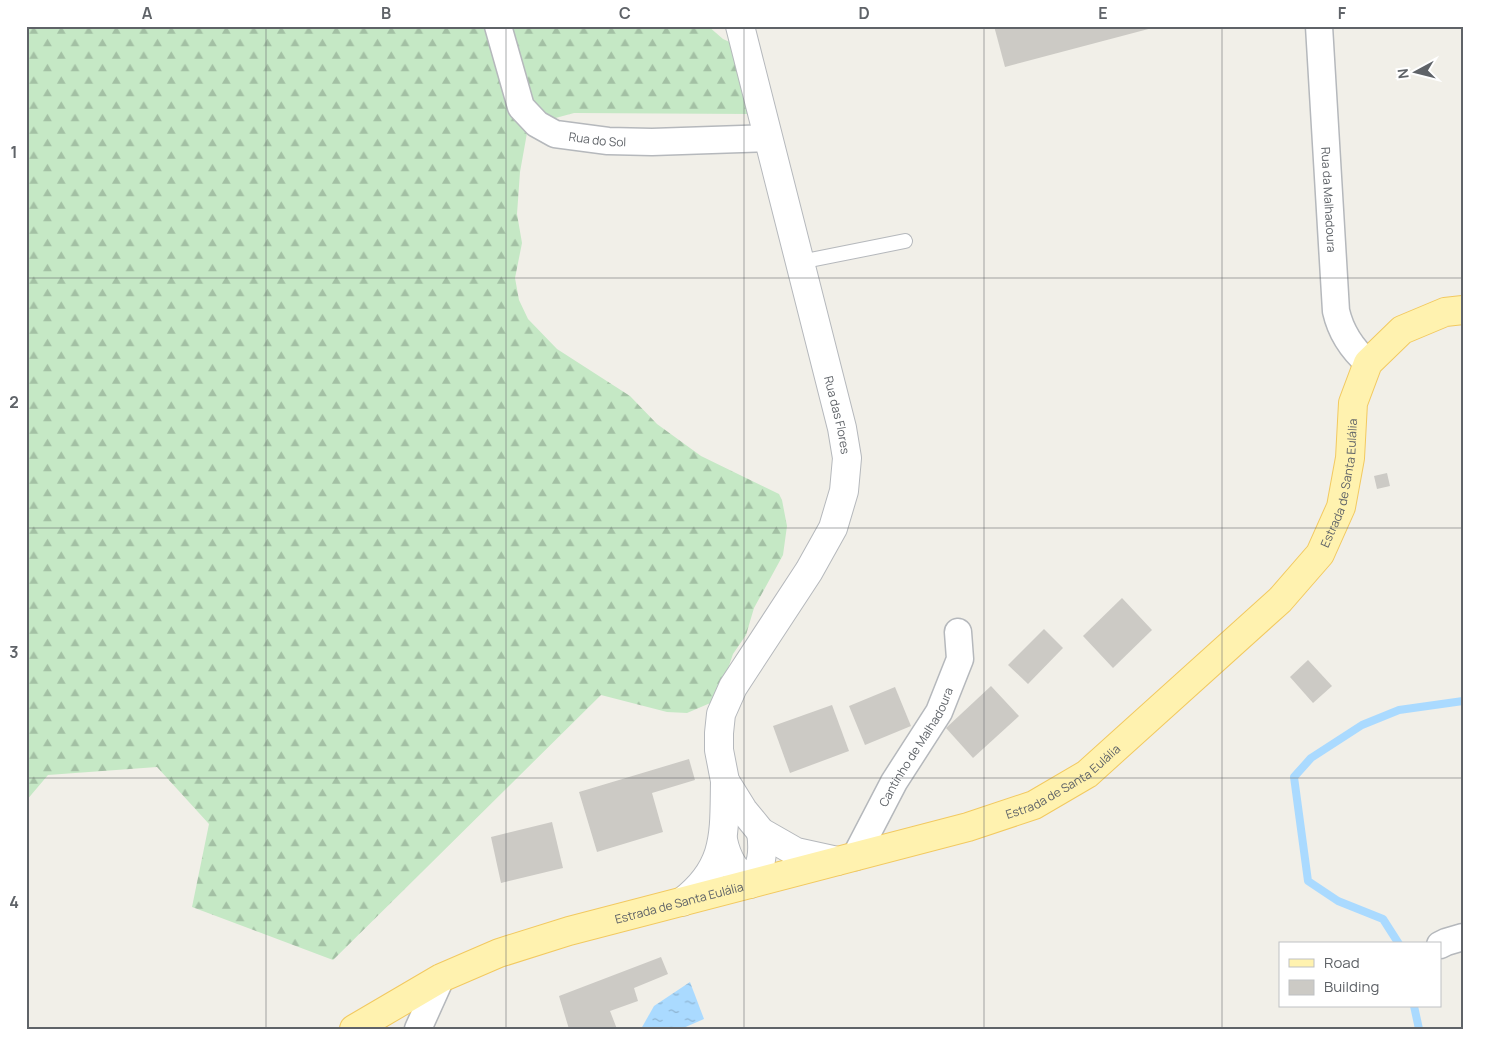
<svg xmlns="http://www.w3.org/2000/svg" width="1489" height="1055" viewBox="0 0 1489 1055" font-family="Manrope,sans-serif">
<style>
.forest{fill:url(#forest-firs)}
.water{fill:url(#water-ripples)}
.lines{fill:none;stroke-linecap:round;stroke-linejoin:round}
.stream{stroke:#aadaff;stroke-width:8}
.building{fill:#cccac5}
.service-casing{stroke:#b5b8bc;stroke-width:16}
.minor-casing{stroke:#b5b8bc;stroke-width:29}
.tertiary-casing{stroke:#b5b8bc;stroke-width:30}
.primary-casing{stroke:#f2c960;stroke-width:30}
.service{stroke:#fff;stroke-width:14}
.minor{stroke:#fff;stroke-width:26}
.tertiary{stroke:#fff;stroke-width:28}
.primary{stroke:#fff2af;stroke-width:28}
.grid{fill:none;stroke:#5f6368;stroke-width:1;stroke-opacity:0.55}
.labels{text-anchor:middle;dominant-baseline:central;stroke-width:5;stroke-linejoin:round;paint-order:stroke}
.street-label{font-size:12px;fill:#5f6368;stroke:#fff}
.neatline{fill:none;stroke:#5f6368;stroke-width:2}
.grid-label{font-size:16px;text-anchor:middle;font-weight:bold;fill:#5f6368}
</style>
<defs>
<pattern id="forest-firs" width="22" height="20" patternUnits="userSpaceOnUse" patternTransform="scale(1.25)"><rect width="22" height="20" fill="#c5e8c5"/><path d="M5 1l3.5 6h-7zM16 11l3.5 6h-7z" fill="#a3c0a4"/></pattern>
<pattern id="water-ripples" width="26" height="14" patternUnits="userSpaceOnUse" patternTransform="scale(1.25)"><rect width="26" height="14" fill="#aadaff"/><path d="M2 4q2-2 4 0t4 0M15 11q2-2 4 0t4 0" fill="none" stroke="#8eb4d2"/></pattern>
</defs>
<rect width="100%" height="100%" fill="#f1efe8"/>
<path class="forest" d="M26,26H708L723,39L736,45L751,114L574,113L537,123L527,133L520,172L517,214L522,243L515,278L519,300L528,319L557,349L630,396L657,424L701,456L779,494L782,500L787,526L783,555L754,608L746,635L733,654L719,695L715,701L687,713L667,712L601,695L333,960L192,907L209,824L157,767L48,775L26,801Z"/>
<path class="water" d="M690,982L704,1019L681,1029H641L654,1006Z"/>
<g class="lines">
<g class="stream">
<path d="M1399,944L1383,919L1338,901L1308,881L1294,777L1311,758L1362,725L1399,710L1463,701"/>
<path d="M1414,1006L1419,1029"/>
</g>
</g>
<g class="building">
<path d="M994,26H1156V27L1005,67Z"/>
<path d="M1387,473L1390,486L1377,489L1374,476Z"/>
<path d="M1122,598L1152,630L1113,668L1083,636Z"/>
<path d="M1044,629L1063,648L1028,684L1008,665Z"/>
<path d="M1308,660L1332,686L1313,703L1290,677Z"/>
<path d="M991,686L1019,716L973,758L946,728Z"/>
<path d="M895,687L911,726L865,745L849,706Z"/>
<path d="M832,705L849,751L790,773L773,726Z"/>
<path d="M689,759L695,780L652,793L663,832L597,852L579,792Z"/>
<path d="M552,822L563,868L501,883L491,837Z"/>
<path d="M661,957L668,974L634,988L638,1001L610,1011L617,1029H569L559,996Z"/>
</g>
<g class="lines">
<g class="service-casing">
<path id="service" d="M800,262L905,241"/>
</g>
<g class="minor-casing">
<g id="minor">
<path id="s1" d="M498,26L521,107L537,124L555,134L608,141L652,142L768,138"/>
<path id="s2" d="M1319,26L1336,311C1341,333 1352,349 1368,363"/>
<path id="s3" d="M855,857L894,782L939,712L960,659L958,632"/>
<path d="M1440,945L1446,942L1463,937"/>
<path d="M418,1029L441,978"/>
</g>
</g>
<g class="tertiary-casing">
<g id="tertiary">
<path id="s4" d="M740,26L842,428L847,458L844,491L833,528L809,571L733,687L721,714L719,733V750L725,781L743,810L761,832L796,852L837,861"/>
<path d="M723,840C727,859 735,872 750,884C762,867 764,852 761,832"/>
<path d="M682,902C728,867 724,833 725,781"/>
</g>
</g>
<g class="primary-casing">
<g id="primary">
<path id="s5" d="M354,1029L441,978L499,953L569,931L968,827L1034,805L1087,774L1280,600L1320,554L1341,507L1350,458L1353,403L1368,363L1402,330L1445,312L1463,310"/>
</g>
</g>
<use href="#service" class="service"/>
<use href="#minor" class="minor"/>
<use href="#tertiary" class="tertiary"/>
<use href="#primary" class="primary"/>
</g>
<path class="grid" d="M266,26V1029M506,26V1029M744,26V1029M984,26V1029M1222,26V1029M26,278H1463M26,528H1463M26,778H1463"/>
<g class="labels">
<g class="street-label">
<text stroke="none"><textPath href="#s1" startOffset="171">Rua do Sol</textPath></text>
<text stroke="none"><textPath href="#s2" startOffset="174">Rua da Malhadoura</textPath></text>
<text stroke="none"><textPath href="#s4" startOffset="401">Rua das Flores</textPath></text>
<text stroke="none"><textPath href="#s5" startOffset="1176">Estrada de Santa Eulália</textPath></text>
<text stroke="none"><textPath href="#s3" startOffset="126">Cantinho de Malhadoura</textPath></text>
<text stroke="none"><textPath href="#s5" startOffset="756">Estrada de Santa Eulália</textPath></text>
<text stroke="none"><textPath href="#s5" startOffset="351">Estrada de Santa Eulália</textPath></text>
</g>
</g>
<rect width="1489" height="1055" fill="none" stroke="#ffffff" stroke-width="55"/>
<rect x="1279" y="942" width="162" height="65" fill="#ffffff" stroke="#bfc1c3"/>
<rect x="1289" y="959" width="25" height="8" fill="#fff2af" stroke="#bfc1c3"/>
<text x="1324" y="968" font-size="15" fill="#5f6368">Road</text>
<rect x="1289" y="980" width="25" height="15" fill="#cccac5" stroke="#bfc1c3"/>
<text x="1324" y="992" font-size="15" fill="#5f6368">Building</text>
<g transform="translate(1416 72) rotate(263)" stroke="#ffffff" stroke-width="4" paint-order="stroke">
<path d="M0-4L9 19L0 12L-9 19Z" fill="#5f6368"/>
<text y="-8" font-size="14" font-weight="bold" text-anchor="middle" fill="#5f6368">N</text>
</g>
<rect x="28" y="28" width="1434" height="1000" class="neatline"/>
<g class="grid-label">
<text x="147" y="19">A</text>
<text x="386" y="19">B</text>
<text x="625" y="19">C</text>
<text x="864" y="19">D</text>
<text x="1103" y="19">E</text>
<text x="1342" y="19">F</text>
<text x="14" y="158">1</text>
<text x="14" y="408">2</text>
<text x="14" y="658">3</text>
<text x="14" y="908">4</text>
</g>
</svg>
